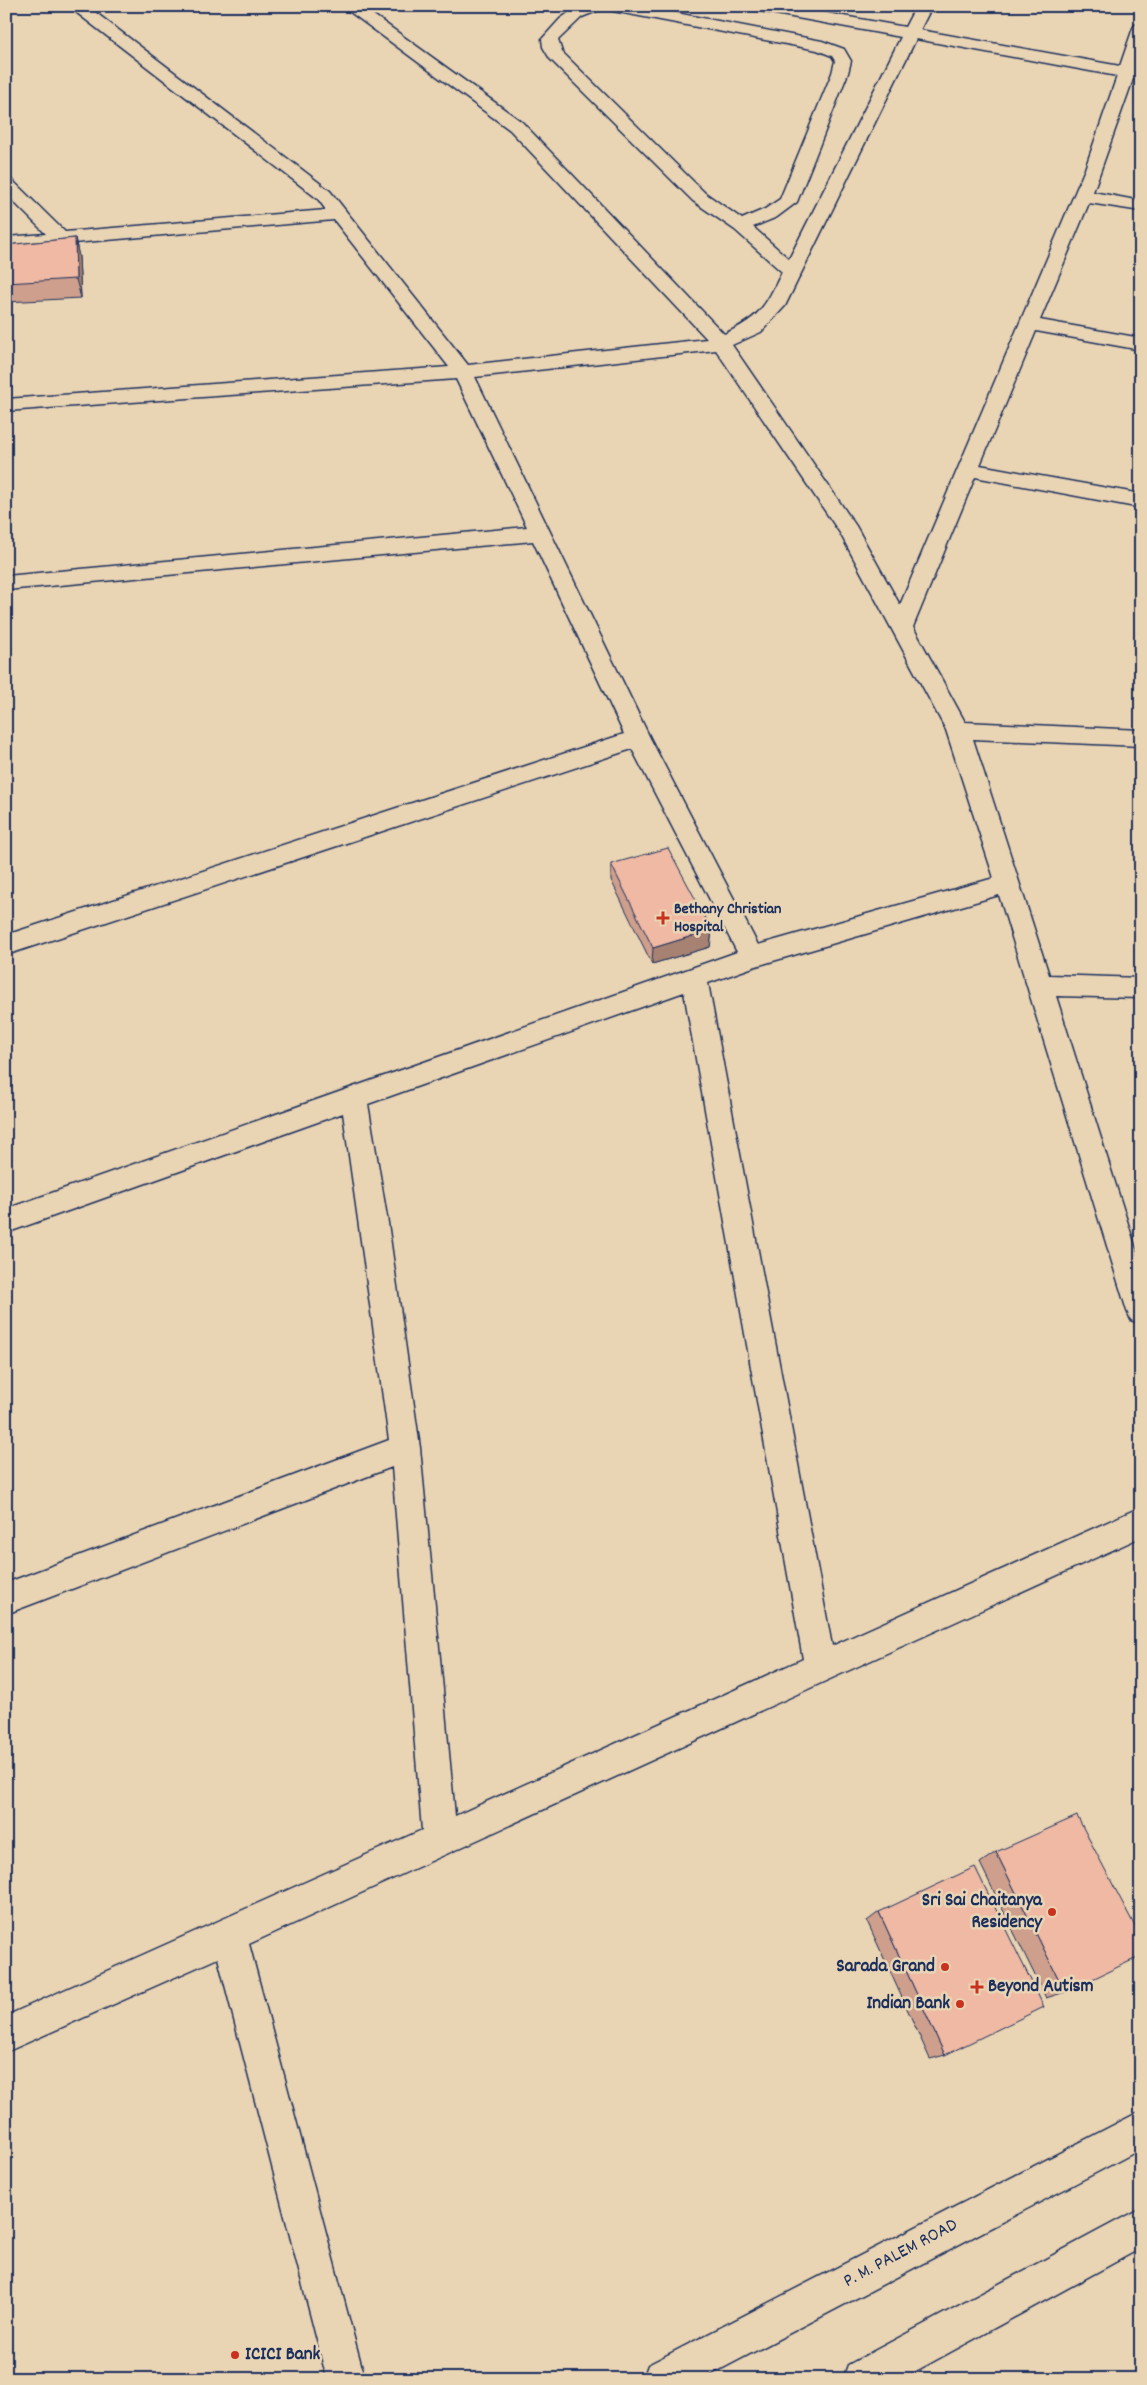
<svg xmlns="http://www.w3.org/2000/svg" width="1147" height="2385" viewBox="0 0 1147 2385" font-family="Dekko,sans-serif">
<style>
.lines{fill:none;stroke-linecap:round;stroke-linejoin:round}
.minor-casing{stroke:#1b2f5e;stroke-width:3}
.minor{fill:#e9d4b3;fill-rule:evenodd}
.wall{fill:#ce9f8c;stroke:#1b2f5e}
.shaded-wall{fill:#a78272;stroke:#1b2f5e}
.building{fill:#efb9a3;stroke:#1b2f5e}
.poi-dot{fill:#c8321e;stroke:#e9d4b3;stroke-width:2}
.labels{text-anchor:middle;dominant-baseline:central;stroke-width:5;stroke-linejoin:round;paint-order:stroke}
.poi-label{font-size:16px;font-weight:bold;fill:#1b2f5e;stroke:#e9d4b3;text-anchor:start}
.near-poi-label{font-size:19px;font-weight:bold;fill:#1b2f5e;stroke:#e9d4b3;text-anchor:end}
.near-street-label{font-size:19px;fill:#1b2f5e;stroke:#e9d4b3}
</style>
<rect width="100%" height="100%" fill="#e9d4b3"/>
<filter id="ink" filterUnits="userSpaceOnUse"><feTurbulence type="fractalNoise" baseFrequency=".02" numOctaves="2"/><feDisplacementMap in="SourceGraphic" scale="10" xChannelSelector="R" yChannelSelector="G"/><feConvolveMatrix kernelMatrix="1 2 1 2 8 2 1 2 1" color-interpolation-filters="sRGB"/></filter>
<g filter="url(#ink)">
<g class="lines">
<g class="minor-casing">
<g id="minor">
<path d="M68,6H87L330,191L468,365L707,339L510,130L342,6H361L522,122L724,334C760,318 765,307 782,272L735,230L693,201L550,59L543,47L542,39L560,19L577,7L604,6L602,9L582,17L558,40L562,52L705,193L742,219L765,209L780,199L832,73L835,61L832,56L817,50L613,11L605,6H640L822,41L844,49L851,61L848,73L797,202L777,217L753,227L789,259L901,37L759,11L751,6H787L905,27L916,6H932L920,30L1120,66L1133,28L1135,25L1141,23V54L1136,69L1141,70V80L1133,79L1093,192L1141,201V211L1089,203L1040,320L1141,338V350L1036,331L980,465L1141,494V508L975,477L913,627L965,722L1141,730V746L973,739L1049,975L1141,978V998L1056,996L1141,1265V1324L1131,1320L1127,1311L999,895L756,966L708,983L832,1646L1141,1507V1537L249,1944L365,2379H327L218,1958L6,2052V2016L422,1830L392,1467L6,1614V1583L389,1440L343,1113L6,1233V1209L737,952L632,749L6,955V935L624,734L533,541L6,590V576L527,527L456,379L6,411V399L449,367L334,220L6,249V237L46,234L6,194V179L12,180L65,232L326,210L318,199ZM916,39L1117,76L1085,169L900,605L856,526L732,345L761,332L785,306ZM716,350L840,533L946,730L994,878L758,945L650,738L475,377ZM684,992L803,1659L455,1816L420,1448L388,1223L368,1104Z"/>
<path d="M1141,2111V2149L702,2379H643L648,2365Z"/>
<path d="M1141,2208V2248L901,2379H843L848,2365Z"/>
</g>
</g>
<use href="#minor" class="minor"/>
</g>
<g class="wall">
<path d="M75,238L79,257L81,298L6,302V245Z"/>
<path d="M611,864L712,930L710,947L652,964L611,880Z"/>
<path d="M996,1852L1065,1992L1046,1998L980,1863Z"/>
<path d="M879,1912L945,2055L930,2059L867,1921Z"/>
</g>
<g class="shaded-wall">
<path d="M75,238L79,257L81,298L76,279Z"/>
<path d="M712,930L710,947L652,964L653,948Z"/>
</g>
<g class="building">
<path d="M75,238L76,279L6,283V245Z"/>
<path d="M668,848L712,930L653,948L611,864Z"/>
<path d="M1077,1816L1141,1938V1956L1065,1992L996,1852Z"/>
<path d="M975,1867L1044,2007L945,2055L879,1912Z"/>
</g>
</g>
<g class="poi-dot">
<path d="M660.5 910.5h5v5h5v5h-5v5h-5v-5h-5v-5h5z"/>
<circle cx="1052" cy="1912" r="5"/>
<circle cx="945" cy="1967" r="5"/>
<path d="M974.5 1979.5h5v5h5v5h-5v5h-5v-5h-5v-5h5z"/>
<circle cx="960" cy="2004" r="5"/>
<circle cx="235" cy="2355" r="5"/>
</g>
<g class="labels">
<g class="poi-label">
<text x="674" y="909">Bethany Christian<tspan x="674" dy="18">Hospital</tspan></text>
</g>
<g class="near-poi-label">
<text x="1042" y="1901">Sri Sai Chaitanya<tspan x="1042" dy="22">Residency</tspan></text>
<text x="935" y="1967">Sarada Grand</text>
<text x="988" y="1987" text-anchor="start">Beyond Autism</text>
<text x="950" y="2004">Indian Bank</text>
<text x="245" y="2355" text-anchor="start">ICICI Bank</text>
</g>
<g class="near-street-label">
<text transform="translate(901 2254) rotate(-28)">P. M. PALEM ROAD</text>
</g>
</g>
<rect width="1147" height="2385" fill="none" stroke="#e9d4b3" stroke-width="25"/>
<rect x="12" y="12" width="1122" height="2360" fill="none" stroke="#1b2f5e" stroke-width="2" filter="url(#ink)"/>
</svg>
